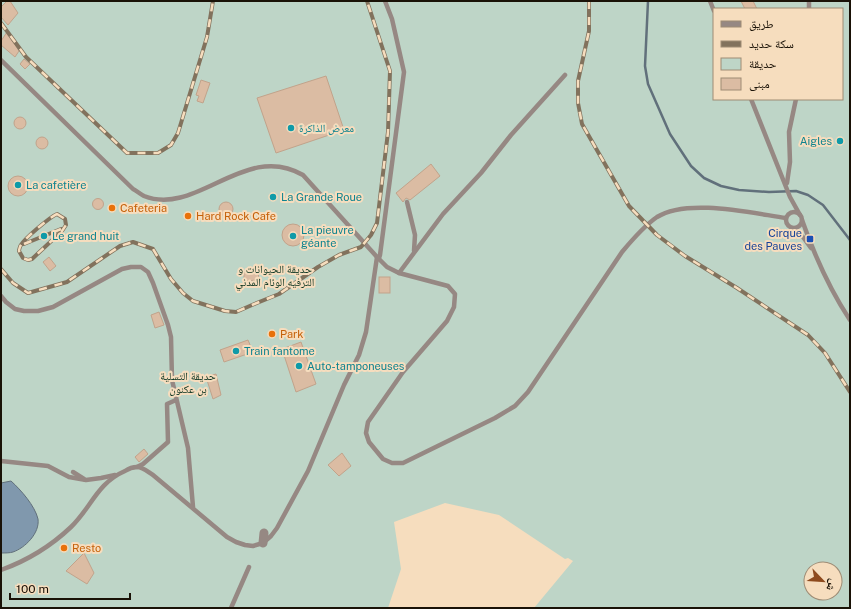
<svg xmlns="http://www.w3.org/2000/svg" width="851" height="609" viewBox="0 0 851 609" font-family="'Public Sans','Noto Naskh Arabic',sans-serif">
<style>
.green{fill:#bed5c7;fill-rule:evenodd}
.water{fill:#8098ad;stroke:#61707b}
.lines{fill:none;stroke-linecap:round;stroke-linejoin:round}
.stream{stroke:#61707b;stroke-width:2.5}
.building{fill:#dbbca3;stroke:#c1a38b}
.lane{stroke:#968883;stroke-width:4.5}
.street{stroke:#968883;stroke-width:9}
.rail-casing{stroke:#82725d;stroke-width:4}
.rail{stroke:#f6ddbe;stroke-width:2.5;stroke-dasharray:8;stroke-linecap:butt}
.culture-dot{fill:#0f9aa8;stroke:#f6ddbe;stroke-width:1.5}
.food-dot{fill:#e8710a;stroke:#f6ddbe;stroke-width:1.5}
.transit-dot{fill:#1a4fb4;stroke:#f6ddbe;stroke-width:1.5}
.labels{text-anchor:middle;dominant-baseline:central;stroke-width:4;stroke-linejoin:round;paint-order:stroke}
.culture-label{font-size:11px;fill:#0d838f;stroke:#f6ddbe;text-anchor:start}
.food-label{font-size:11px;fill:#c56008;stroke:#f6ddbe;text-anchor:start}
.transit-label{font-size:11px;fill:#164399;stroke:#f6ddbe;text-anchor:end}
.park-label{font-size:11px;fill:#0c3522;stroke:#f6ddbe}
</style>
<rect width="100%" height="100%" fill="#f6ddbe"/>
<path class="green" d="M1,1H850V608H534L573,561L568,558L565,559L499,515L445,503L394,522L401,569L388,608H1ZM714,9H842V99H714ZM811,569H835V593H811Z"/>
<path class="water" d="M11,481C21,490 35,506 38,519C40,533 25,548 13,552C10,553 5,553 1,553V483Z"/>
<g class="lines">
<path class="stream" d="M648,1L645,66L648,84L670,134L691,166L704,178L721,186L739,190L769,192L796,191L808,195L823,205L850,240"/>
</g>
<g class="building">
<path d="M7,1H10L18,13L8,25L1,17V7Z"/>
<path d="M741,1H753L757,9H745Z"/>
<path d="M7,32L19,51L15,57L1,45V41Z"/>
<path d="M24,59L30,64L25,69L20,64Z"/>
<path d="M326,76L344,130L276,153L257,98Z"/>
<path d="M201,80L210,83L203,103L197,101L199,96L196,95Z"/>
<circle cx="20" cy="123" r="6"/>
<circle cx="42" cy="143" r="6"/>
<path d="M431,164L440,176L410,200L406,198L403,202L396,193Z"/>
<circle cx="18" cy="186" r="10"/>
<circle cx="98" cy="204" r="5.5"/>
<circle cx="226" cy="209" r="7"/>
<circle cx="293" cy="235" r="11"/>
<path d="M49,257L56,266L50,271L43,262Z"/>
<path d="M258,270L259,280L244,281V273Z"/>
<rect x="379" y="277" width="11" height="16"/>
<path d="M159,312L164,325L155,328L151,315Z"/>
<path d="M248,340L253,352L224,362L220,350Z"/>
<path d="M301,342L316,384L296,392L282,349Z"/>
<path d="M216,374L221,395L213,399L206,377Z"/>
<path d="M144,449L148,454L139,462L135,457Z"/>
<path d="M342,453L351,466L339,476L328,465Z"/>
<path d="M84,553L94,573L87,584L66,571Z"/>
</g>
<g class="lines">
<g class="lane">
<path d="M710,1L714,11"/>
<path d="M809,9V1"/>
<path d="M1,60L133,189C137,191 140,194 144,196C197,217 245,141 303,175L377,257L387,267L399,273"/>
<path d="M565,75L511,135L481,173L443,214L399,273L448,286L455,294L454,307L447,321L403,372L368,422L366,433L369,442L383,459L392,463H403L495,418L515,406L528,392L622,252C632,240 644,226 657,217C687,198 751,213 786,218"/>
<path d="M751,99L790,197L800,215"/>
<path d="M787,183L790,162L789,132L796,99"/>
<path d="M407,202L415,235L414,251"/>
<circle cx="794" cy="220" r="8"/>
<path d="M802,220C814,254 830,290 850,320"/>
<path d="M792,229L803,237L811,248"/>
<path d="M379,258L380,255L404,72L392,19L385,1"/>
<path d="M1,296L6,302L15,309L24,311H38L53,307L122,269L131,267H141L148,272L153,283L168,325L171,337L172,380L188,448L193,507"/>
<path d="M1,461L48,466L69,477L86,480L101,478L115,475"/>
<path d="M137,467L143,464L168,442L167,404L176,400"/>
<path d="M73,472L84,479"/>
<path d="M1,570C26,561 51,546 71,527C91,508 97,483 125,471C128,469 133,467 137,467C143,467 148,472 153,475L227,537L236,542L245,545L253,546L263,543L271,536L277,528L308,471L344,385L359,355L366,332L377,257"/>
<path d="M231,608L249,567"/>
</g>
<path class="street" d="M263,543L264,533"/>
<g class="rail-casing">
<g id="rail">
<path d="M589,1V31L578,81V103L582,124L629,206L657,235L685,256L737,288L808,335L825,353L850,392"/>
<path d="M1,23L26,57L127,153H158L171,145L178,133L207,37L213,1"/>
<path d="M57,214L65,219L66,225L62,231L32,259L28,260L23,258L19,251C19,250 20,246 21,245C25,238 50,217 57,214Z"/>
<path d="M24,244L61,229"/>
<path d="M1,269L13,283L28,293L67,282L120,246L133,242L153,249L171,279L183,293L193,301L225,311L236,312L252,305L279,294L318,267L339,255L361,247L371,235L377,223L388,132L390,71L367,1"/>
</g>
</g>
<use href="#rail" class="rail"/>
</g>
<g class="culture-dot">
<circle cx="291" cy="128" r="4"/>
<circle cx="840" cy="141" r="4"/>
<circle cx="18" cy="185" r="4"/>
<circle cx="273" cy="197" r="4"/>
<circle cx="44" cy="236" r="4"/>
<circle cx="293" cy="236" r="4"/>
<circle cx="236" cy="351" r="4"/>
<circle cx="299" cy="366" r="4"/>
</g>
<g class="food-dot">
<circle cx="112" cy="208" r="4"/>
<circle cx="188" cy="216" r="4"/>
<circle cx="272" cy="334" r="4"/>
<circle cx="64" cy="548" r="4"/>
</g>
<rect class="transit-dot" x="806" y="235" width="8" height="8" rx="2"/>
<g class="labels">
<g class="culture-label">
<text x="299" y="128">معرض الذاكرة</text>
<text x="832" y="141" text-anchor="end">Aigles</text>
<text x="26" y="185">La cafetière</text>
<text x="281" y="197">La Grande Roue</text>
<text x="301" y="230">La pieuvre<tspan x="301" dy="13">géante</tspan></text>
<text x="52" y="236">Le grand huit</text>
<text x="244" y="351">Train fantome</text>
<text x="307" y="366">Auto-tamponeuses</text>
</g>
<g class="food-label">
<text x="120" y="208">Cafeteria</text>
<text x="196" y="216">Hard Rock Cafe</text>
<text x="280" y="334">Park</text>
<text x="72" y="548">Resto</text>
</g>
<g class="transit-label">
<text x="802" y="233">Cirque<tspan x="802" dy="13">des Pauves</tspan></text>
</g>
<g class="park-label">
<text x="275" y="269">حديقة الحيوانات و<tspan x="275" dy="13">الترفيه الوئام المدني</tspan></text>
<text x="188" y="376">حديقة التسلية<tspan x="188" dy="13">بن عكنون</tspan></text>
</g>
</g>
<rect width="851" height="609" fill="none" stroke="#1a1207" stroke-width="4"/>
<rect x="713" y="8" width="130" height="92" fill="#f6ddbe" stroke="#9e8c75"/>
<rect x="721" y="21" width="20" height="6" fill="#968883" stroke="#9e8c75"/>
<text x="749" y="28" font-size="12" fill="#1a1207">طريق</text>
<rect x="721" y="41" width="20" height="6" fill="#82725d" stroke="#9e8c75"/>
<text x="749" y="48" font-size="12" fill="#1a1207">سكة حديد</text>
<rect x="721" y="58" width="20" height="12" fill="#bed5c7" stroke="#9e8c75"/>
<text x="749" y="68" font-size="12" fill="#1a1207">حديقة</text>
<rect x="721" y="78" width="20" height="12" fill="#dbbca3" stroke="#9e8c75"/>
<text x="749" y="88" font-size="12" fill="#1a1207">مبنى</text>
<g transform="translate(823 581) rotate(115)"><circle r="19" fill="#f6ddbe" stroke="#9e8c75"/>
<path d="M0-3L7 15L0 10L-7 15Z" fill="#8e4a1d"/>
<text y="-6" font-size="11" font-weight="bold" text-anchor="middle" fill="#1a1207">ش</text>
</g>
<path d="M10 593v6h120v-6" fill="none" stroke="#1a1207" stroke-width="2"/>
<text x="16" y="593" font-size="12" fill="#1a1207" stroke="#f6ddbe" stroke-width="3" paint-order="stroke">100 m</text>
</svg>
